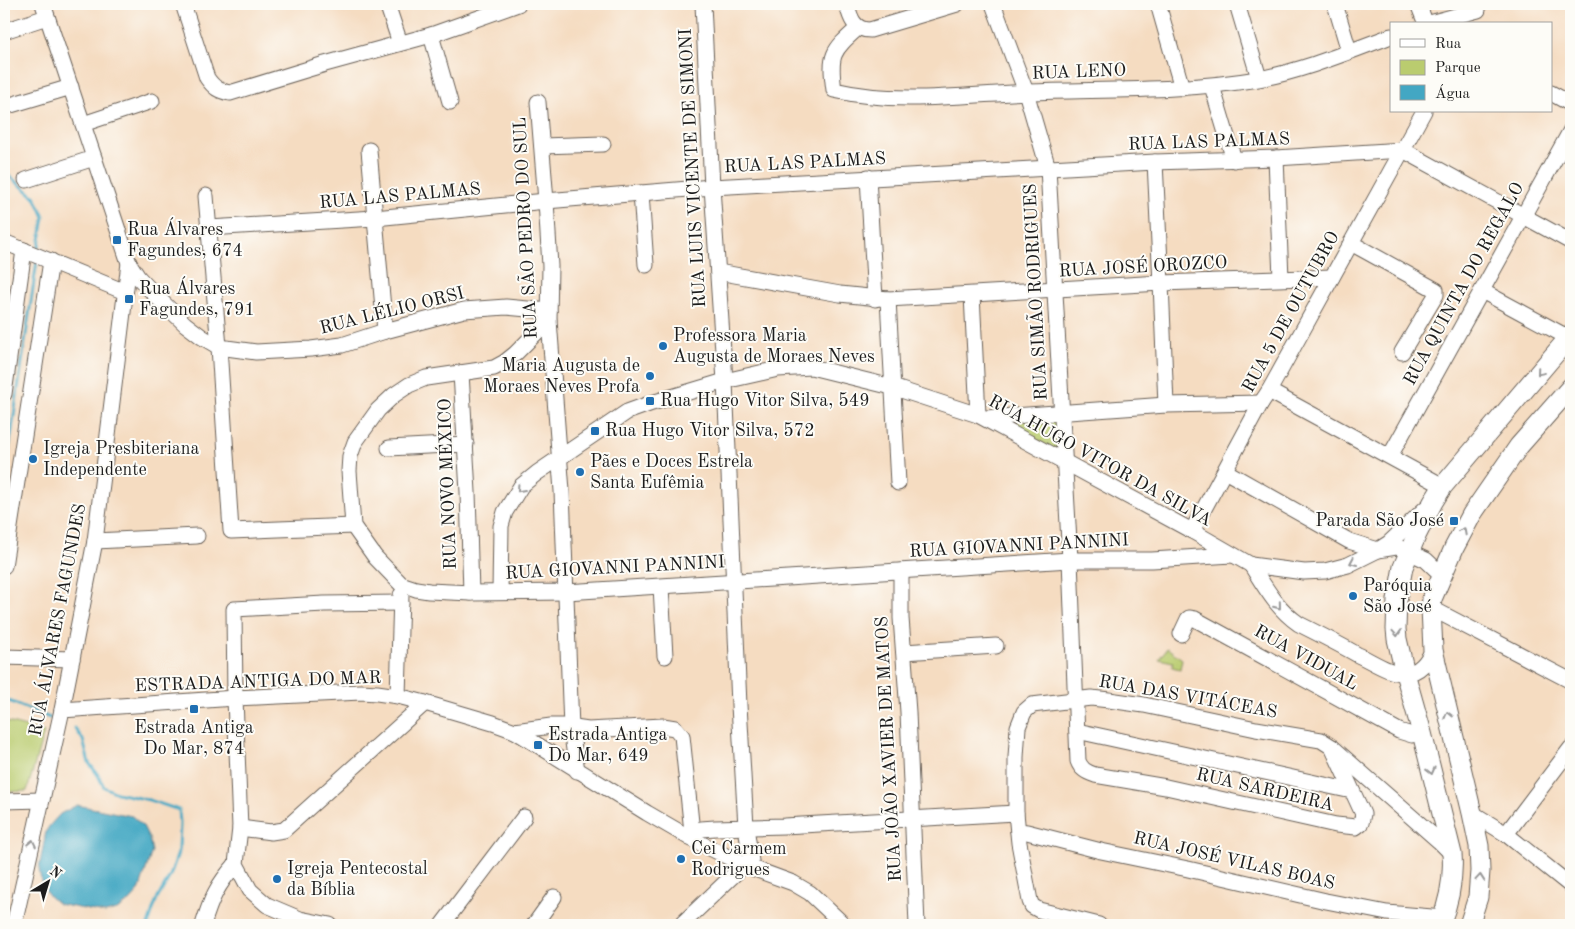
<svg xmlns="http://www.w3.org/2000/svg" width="1575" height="929" viewBox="0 0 1575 929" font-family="'Old Standard TT',serif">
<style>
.green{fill:#bacc6f;stroke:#6b7446}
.water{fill:#43a7c3;stroke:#306270}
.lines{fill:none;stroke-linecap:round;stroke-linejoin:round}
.stream{stroke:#43a7c3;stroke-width:3}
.minor-casing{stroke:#685f56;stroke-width:17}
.major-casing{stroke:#685f56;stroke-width:21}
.minor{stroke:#fff;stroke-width:15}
.major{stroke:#fff;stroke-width:19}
.oneway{stroke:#999}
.poi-dot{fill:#1f6fb2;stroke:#fdfcf7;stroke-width:2}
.labels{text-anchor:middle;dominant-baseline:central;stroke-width:4;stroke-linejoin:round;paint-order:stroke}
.street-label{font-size:18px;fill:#1c1c1c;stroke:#fdfcf7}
.poi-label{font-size:18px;fill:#1c1c1c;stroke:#fdfcf7;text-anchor:start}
</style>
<rect width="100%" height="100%" fill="#fdfcf7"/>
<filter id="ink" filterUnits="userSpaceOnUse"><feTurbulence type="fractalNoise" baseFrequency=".02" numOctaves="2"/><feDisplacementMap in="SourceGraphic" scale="10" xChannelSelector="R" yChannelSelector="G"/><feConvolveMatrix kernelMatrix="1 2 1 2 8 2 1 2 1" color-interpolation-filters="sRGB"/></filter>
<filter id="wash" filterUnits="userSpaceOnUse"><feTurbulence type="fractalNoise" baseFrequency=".0096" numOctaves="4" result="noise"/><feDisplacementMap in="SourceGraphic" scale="20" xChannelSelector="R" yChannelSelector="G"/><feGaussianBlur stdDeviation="1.12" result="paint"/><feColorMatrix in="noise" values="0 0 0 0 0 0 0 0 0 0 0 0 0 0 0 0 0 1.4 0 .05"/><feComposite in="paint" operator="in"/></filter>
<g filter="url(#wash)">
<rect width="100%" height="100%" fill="#f5dcc1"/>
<g class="green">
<path d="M1057,420V448L1055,450L1004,422Z"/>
<path d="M1167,648L1182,659L1180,669L1172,667L1173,662L1159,659Z"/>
<path d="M4,721L44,732L27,791L4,792Z"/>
</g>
<path class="water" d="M77,805L132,816L143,826L149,838L152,851L139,891L129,902L117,910L105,913L58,904L47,894L41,881L39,869L46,831L50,825L60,814Z"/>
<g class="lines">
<g class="stream">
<path d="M4,172L35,197L44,217L38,252"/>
<path d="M4,483L37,261"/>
<path d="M4,699L50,718"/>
<path d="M75,728L83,740L89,763L98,775L104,787L117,793L149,800L179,810L180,823L179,850L170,876L156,901L148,925"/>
</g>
</g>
</g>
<g filter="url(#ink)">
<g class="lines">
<g class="minor-casing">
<g id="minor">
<path d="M183,4L207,78C214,88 219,91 230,93L325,64L431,35L518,4"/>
<path d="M387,4L400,43"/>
<path d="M703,4L712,187L725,381L739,705L746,827L752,868"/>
<path d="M847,4C850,18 854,30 870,30L957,4"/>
<path d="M993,4L1026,92L1048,168L1070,560L1078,761C1081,769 1086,772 1095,775L1166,787L1336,825L1356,827L1361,823L1363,814L1332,747"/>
<path d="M1158,4L1182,88"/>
<path d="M1237,4L1259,78"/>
<path d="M1335,4L1349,51"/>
<path d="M1418,4L1426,24L1478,10"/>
<path d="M858,28C832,51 829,55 834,90C897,105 963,95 1027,92C1104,89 1181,92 1258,79C1303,71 1348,52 1391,36"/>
<path d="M4,31L47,17"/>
<path d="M431,35L450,102"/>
<path d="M1212,86L1234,160"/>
<path d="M1551,93L1571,104"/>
<path d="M538,102L546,201L550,266L549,320L562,491L571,728L577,771"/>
<path d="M4,107L71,87"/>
<path d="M83,124L152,101"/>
<path d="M542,146L603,144"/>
<path d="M369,150L385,331"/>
<path d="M1276,158L1281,278"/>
<path d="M1155,162L1161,283L1166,405"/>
<path d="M868,177L875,299"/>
<path d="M26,180L94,158"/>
<path d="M641,193L646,265"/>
<path d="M206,196L219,347L231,531L353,526"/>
<path d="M209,228L375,218L546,201L712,187L1155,162L1276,158L1403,150L1571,242"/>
<path d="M4,242L125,292"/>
<path d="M1351,243L1436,290V295L1402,352"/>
<path d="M129,263L138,277L157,297L185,324L202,337L219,347L256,352L311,349L342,345L385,331L464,310L506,307L549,311"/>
<path d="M718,272L840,294L888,299L1161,283L1332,277"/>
<path d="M1482,291L1569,338"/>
<path d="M972,295L978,415"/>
<path d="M888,299L898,483"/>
<path d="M549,320L515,354L505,362L494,368L426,378L409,385L394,395L378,410L355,442L350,456L349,471L353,526L375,557L401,584L416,589L429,591L471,593L566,592L1070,560H1152L1232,555"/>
<path d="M461,373L468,492L471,593"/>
<path d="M1269,391L1443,486"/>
<path d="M4,394L24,250"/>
<path d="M986,418L1166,405L1261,403"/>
<path d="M389,448L466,444"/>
<path d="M1390,456L1571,130"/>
<path d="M1225,471L1349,541L1378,550L1396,547L1400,548L1426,560L1442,575"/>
<path d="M1192,531L1261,403L1269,391L1424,111"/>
<path d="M95,541L197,536"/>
<path d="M1251,565C1265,587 1277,609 1299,624C1319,634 1339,644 1358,655C1372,661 1389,674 1405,673C1420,673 1427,661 1433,650"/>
<path d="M4,566L51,261"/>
<path d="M901,571V618L908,712L917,925"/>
<path d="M661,587L665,656"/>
<path d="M500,592L501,526L505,512L521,486L537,473L627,412L652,403L725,381L778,369L811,367L892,387L978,415L1192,531L1251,565L1304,572L1325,571L1348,565L1378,550L1389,543L1426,508"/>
<path d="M1431,608L1571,681"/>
<path d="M1181,634L1188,619L1189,618L1195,619L1399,731L1412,735L1422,733"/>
<path d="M904,652L996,646"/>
<path d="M4,657L72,659"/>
<path d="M398,696L401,595"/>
<path d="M62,710L235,698L361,692L377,693L398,696L425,703L493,723L515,731L647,813L690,838L744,865L793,883L810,893L844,925"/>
<path d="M515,731L551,726H561L588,730L663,726L675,728L682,736L692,832L690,838"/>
<path d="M1077,731L1352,791"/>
<path d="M4,801L42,800"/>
<path d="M1472,813L1506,834L1571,886"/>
<path d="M240,828L271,832L284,830L425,703"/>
<path d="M1018,831L1027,832L1101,851L1188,869L1326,901L1387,913L1443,918"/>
<path d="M692,832L701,829L715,828L784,826L1016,813"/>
<path d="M1506,834L1571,748"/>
<path d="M14,925L62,710L95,541L129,263L43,4"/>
<path d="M203,925C211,899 217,885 236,864"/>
<path d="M330,925L300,919L267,905L250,890L236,864L240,828L235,698L234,609L324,604L401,603"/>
<path d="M442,925L524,817"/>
<path d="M534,925L554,897"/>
<path d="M681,925L744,865"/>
<path d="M1099,925L1039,910L1032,906L1030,901L1019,843L1016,813V757L1018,727L1024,712L1032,705L1091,698L1109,700L1144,705L1256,729L1321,740L1332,747L1439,841L1452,854"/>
</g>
</g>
<g class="major-casing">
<g id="major">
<path d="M1440,925C1449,902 1454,879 1452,854L1422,733L1405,673L1397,639L1396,629L1397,600L1403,567L1417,534L1433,502L1443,486L1571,335"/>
<path d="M1469,925L1478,897L1480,871L1479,846L1472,813L1433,650L1431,608L1432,599L1454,548L1472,514L1519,446L1571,387"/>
</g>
</g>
<use href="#minor" class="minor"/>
<use href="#major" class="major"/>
</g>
<defs><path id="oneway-chevron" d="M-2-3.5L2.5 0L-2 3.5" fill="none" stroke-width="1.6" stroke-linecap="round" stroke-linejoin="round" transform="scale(1.25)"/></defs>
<g class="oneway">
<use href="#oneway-chevron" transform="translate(1540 372) rotate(130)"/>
<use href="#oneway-chevron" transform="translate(520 489) rotate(132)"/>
<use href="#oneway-chevron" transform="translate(1463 531) rotate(-62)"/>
<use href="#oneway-chevron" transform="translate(1353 562) rotate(156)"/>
<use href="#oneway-chevron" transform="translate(1278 606) rotate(51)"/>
<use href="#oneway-chevron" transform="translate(1397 633) rotate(86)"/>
<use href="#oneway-chevron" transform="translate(1448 715) rotate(-104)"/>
<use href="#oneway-chevron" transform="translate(1431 771) rotate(76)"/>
<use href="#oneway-chevron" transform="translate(32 843) rotate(-78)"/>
<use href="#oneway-chevron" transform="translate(1480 878) rotate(-85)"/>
</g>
</g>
<g class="poi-dot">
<rect x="112" y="235" width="10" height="10" rx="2.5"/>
<rect x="124" y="294" width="10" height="10" rx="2.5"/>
<circle cx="663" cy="346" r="5"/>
<circle cx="650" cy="376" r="5"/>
<rect x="645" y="396" width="10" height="10" rx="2.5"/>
<rect x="590" y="426" width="10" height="10" rx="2.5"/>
<circle cx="33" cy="459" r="5"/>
<circle cx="580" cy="472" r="5"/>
<rect x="1449" y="516" width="10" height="10" rx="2.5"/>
<circle cx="1353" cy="596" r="5"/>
<rect x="189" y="704" width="10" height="10" rx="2.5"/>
<rect x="533" y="740" width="10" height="10" rx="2.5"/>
<circle cx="681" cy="859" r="5"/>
<circle cx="277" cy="879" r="5"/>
</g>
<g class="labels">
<g class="street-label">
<text transform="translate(1079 72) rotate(-2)">RUA LENO</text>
<text transform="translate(1209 142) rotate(-2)">RUA LAS PALMAS</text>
<text transform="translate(805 163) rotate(-3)">RUA LAS PALMAS</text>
<text transform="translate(693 168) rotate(-93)">RUA LUIS VICENTE DE SIMONI</text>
<text transform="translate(400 196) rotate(-5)">RUA LAS PALMAS</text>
<text transform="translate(526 228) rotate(-93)">RUA SÃO PEDRO DO SUL</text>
<text transform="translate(1143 267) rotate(-3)">RUA JOSÉ OROZCO</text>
<text transform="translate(1464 284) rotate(-61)">RUA QUINTA DO REGALO</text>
<text transform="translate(1036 292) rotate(-93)">RUA SIMÃO RODRIGUES</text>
<text transform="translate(392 311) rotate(-14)">RUA LÉLIO ORSI</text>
<text transform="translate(1291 312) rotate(-61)">RUA 5 DE OUTUBRO</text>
<text transform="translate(1100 461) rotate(29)">RUA HUGO VITOR DA SILVA</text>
<text transform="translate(448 484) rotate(-92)">RUA NOVO MÉXICO</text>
<text transform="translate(1019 546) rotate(-3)">RUA GIOVANNI PANNINI</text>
<text transform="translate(615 568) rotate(-3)">RUA GIOVANNI PANNINI</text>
<text transform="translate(58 620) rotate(-79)">RUA ÁLVARES FAGUNDES</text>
<text transform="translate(1306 658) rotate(29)">RUA VIDUAL</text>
<text transform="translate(258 682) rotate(-2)">ESTRADA ANTIGA DO MAR</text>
<text transform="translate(1188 697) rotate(10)">RUA DAS VITÁCEAS</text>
<text transform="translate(889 749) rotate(-93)">RUA JOÃO XAVIER DE MATOS</text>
<text transform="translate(1265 790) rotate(13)">RUA SARDEIRA</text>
<text transform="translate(1234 861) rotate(13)">RUA JOSÉ VILAS BOAS</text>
</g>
<g class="poi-label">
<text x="127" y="230">Rua Álvares<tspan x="127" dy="21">Fagundes, 674</tspan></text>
<text x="139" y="289">Rua Álvares<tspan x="139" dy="21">Fagundes, 791</tspan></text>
<text x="673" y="336">Professora Maria<tspan x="673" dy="21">Augusta de Moraes Neves</tspan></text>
<text x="640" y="366" text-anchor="end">Maria Augusta de<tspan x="640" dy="21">Moraes Neves Profa</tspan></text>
<text x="660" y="401">Rua Hugo Vitor Silva, 549</text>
<text x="605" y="431">Rua Hugo Vitor Silva, 572</text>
<text x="43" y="449">Igreja Presbiteriana<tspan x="43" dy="21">Independente</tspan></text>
<text x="590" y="462">Pães e Doces Estrela<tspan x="590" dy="21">Santa Eufêmia</tspan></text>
<text x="1444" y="521" text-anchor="end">Parada São José</text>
<text x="1363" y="586">Paróquia<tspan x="1363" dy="21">São José</tspan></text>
<text x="194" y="728" text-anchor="middle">Estrada Antiga<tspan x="194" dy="21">Do Mar, 874</tspan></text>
<text x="548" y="735">Estrada Antiga<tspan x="548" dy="21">Do Mar, 649</tspan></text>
<text x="691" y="849">Cei Carmem<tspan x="691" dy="21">Rodrigues</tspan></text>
<text x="287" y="869">Igreja Pentecostal<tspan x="287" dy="21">da Bíblia</tspan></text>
</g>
</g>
<rect width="1575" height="929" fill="none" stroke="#fdfcf7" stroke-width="20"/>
<rect x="1390" y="22" width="162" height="90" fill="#fdfcf7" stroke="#a3a29f"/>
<rect x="1400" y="39" width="25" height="8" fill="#ffffff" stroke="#a3a29f"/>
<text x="1435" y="48" font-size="15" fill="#1c1c1c">Rua</text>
<rect x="1400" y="60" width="25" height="15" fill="#bacc6f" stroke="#a3a29f"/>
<text x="1435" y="72" font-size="15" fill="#1c1c1c">Parque</text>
<rect x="1400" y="85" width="25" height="15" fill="#43a7c3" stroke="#a3a29f"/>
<text x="1435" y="98" font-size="15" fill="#1c1c1c">Água</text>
<g transform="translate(48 882) rotate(38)" stroke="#fdfcf7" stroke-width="4" paint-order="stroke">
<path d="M0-4L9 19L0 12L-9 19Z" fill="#1c1c1c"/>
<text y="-8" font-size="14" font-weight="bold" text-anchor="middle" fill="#1c1c1c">N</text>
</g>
</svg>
